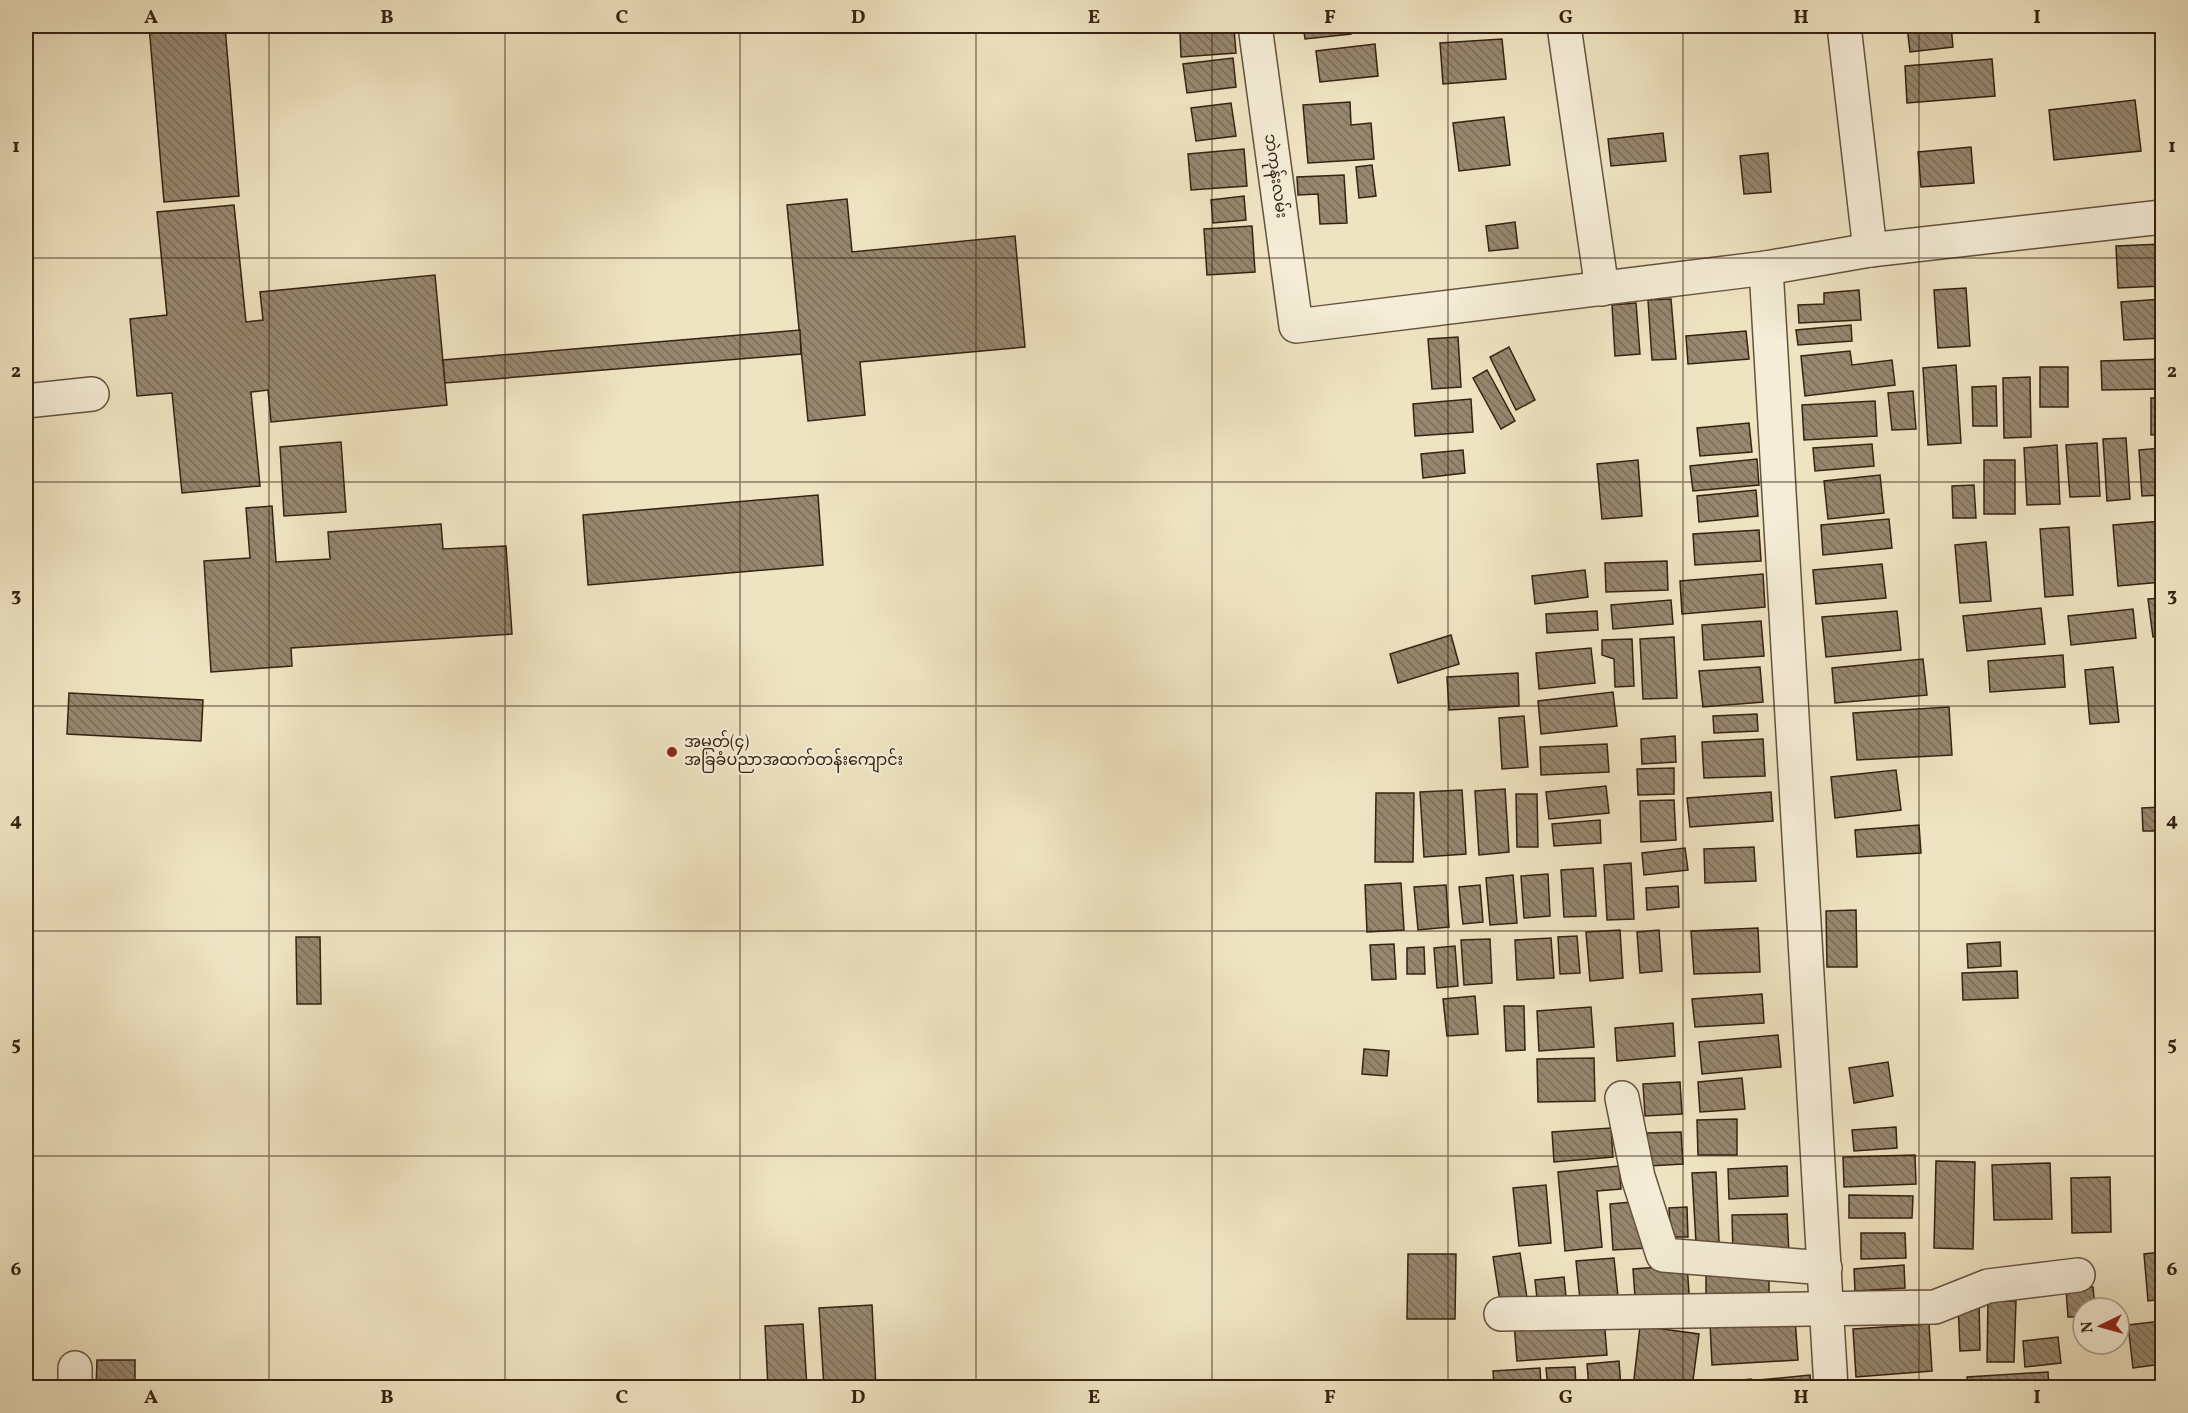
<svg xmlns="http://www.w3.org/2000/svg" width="2188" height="1413" viewBox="0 0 2188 1413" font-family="Vollkorn,'Noto Sans Myanmar',serif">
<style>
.building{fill:url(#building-back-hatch);stroke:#362212;stroke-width:1.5}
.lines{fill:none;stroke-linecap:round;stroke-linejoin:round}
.street-casing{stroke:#64523e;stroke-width:36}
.street{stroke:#f5edd7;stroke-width:33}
.grid{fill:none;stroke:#362212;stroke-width:1.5;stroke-opacity:0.55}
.poi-dot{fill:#8f2418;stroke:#f5edd7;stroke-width:2}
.labels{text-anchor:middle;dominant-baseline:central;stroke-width:4.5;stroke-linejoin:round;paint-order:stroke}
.street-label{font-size:16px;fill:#362212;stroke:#f5edd7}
.poi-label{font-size:16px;fill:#362212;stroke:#f5edd7;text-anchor:start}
.neatline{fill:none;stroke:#362212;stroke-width:2}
.grid-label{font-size:20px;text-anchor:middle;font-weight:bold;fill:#362212}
</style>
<defs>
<pattern id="building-back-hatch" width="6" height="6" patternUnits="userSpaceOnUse" patternTransform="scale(1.5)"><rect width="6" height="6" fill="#96876e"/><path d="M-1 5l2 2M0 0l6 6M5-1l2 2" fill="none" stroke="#7b6e59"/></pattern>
</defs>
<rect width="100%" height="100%" fill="#efe4c2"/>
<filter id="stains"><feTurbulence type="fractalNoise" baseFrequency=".00333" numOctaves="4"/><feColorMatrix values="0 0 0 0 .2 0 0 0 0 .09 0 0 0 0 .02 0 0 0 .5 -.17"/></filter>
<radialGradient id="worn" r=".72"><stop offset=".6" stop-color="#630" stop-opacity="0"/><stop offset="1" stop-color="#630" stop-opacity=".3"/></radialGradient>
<g class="building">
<path d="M149,26H225L239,196L164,202Z"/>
<path d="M1303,26H1350L1351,34L1305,39Z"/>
<path d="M1907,26H1951L1953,47L1910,52Z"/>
<path d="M1234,28L1236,53L1181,57L1180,32Z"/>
<path d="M1502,39L1506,79L1443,84L1440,43Z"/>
<path d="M1375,44L1378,76L1320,82L1316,51Z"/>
<path d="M1233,58L1236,87L1187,93L1183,64Z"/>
<path d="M1992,59L1995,96L1907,103L1905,66Z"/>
<path d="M2135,100L2141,151L2054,160L2049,110Z"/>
<path d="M1350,102L1351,125L1371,123L1374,159L1308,163L1303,105Z"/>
<path d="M1231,103L1236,136L1196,141L1191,108Z"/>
<path d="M1504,117L1510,165L1459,171L1453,123Z"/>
<path d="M1663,133L1666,161L1611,166L1608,139Z"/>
<path d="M1971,147L1974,183L1921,187L1918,152Z"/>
<path d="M1244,149L1247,186L1191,190L1188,154Z"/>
<path d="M1768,153L1771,192L1744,194L1740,156Z"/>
<path d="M1372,165L1376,196L1359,198L1356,167Z"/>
<path d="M1344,175L1347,223L1320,224L1318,194L1298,195L1297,177Z"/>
<path d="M1244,196L1246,220L1213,223L1211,200Z"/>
<path d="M847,199L852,252L1015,236L1025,347L860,362L865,415L808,421L787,205Z"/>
<path d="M234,205L246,322L263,320L260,292L435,275L447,405L271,422L268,390L251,392L260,486L182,493L172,393L137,396L130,319L167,315L157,212Z"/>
<path d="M1515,222L1518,248L1489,251L1486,226Z"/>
<path d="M1252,226L1255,272L1207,275L1204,229Z"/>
<path d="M2162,244V286L2118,288L2116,246Z"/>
<path d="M1966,288L1970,346L1938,348L1934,290Z"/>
<path d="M1859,290L1861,320L1799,323L1798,305L1824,304V293Z"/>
<path d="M1671,299L1676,359L1652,360L1648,300Z"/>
<path d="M2162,299V338L2124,340L2121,302Z"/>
<path d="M1636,303L1640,354L1615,356L1612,305Z"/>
<path d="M1851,325L1852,341L1798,345L1796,330Z"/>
<path d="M800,330L801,354L445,383L443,360Z"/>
<path d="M1746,331L1749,359L1688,364L1686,336Z"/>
<path d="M1458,337L1461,387L1432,389L1428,339Z"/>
<path d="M1509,347L1535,400L1516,410L1490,357Z"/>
<path d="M1850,351L1852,365L1892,360L1895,385L1805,396L1801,356Z"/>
<path d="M2162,359V389L2102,390L2101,361Z"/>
<path d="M1956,365L1961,443L1928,445L1923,368Z"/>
<rect x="2040" y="367" width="28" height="40"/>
<path d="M1487,370L1515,421L1501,429L1473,378Z"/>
<path d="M2030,377L2031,437L2004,438L2003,378Z"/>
<path d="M1996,386L1997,426H1973L1972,387Z"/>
<path d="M1913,391L1916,429L1892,430L1888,393Z"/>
<path d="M2151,398H2162V434L2151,435Z"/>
<path d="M1471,399L1473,432L1415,436L1413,404Z"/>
<path d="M1875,401L1877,436L1804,440L1802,405Z"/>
<path d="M1749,423L1752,452L1700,456L1697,428Z"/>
<path d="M2126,438L2130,499L2107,501L2103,439Z"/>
<path d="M341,442L346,512L284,516L280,447Z"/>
<path d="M2097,443L2100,496L2070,497L2066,445Z"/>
<path d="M1872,444L1874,466L1815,471L1813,448Z"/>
<path d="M2057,445L2060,504L2027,505L2024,448Z"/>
<path d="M2162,448V495L2142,496L2139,450Z"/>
<path d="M1463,450L1465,473L1423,478L1421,454Z"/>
<path d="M1757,459L1759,485L1693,491L1690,466Z"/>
<path d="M1638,460L1642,516L1602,519L1597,464Z"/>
<rect x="1984" y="460" width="31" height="54"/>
<path d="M1880,475L1884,513L1828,519L1824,481Z"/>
<path d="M1974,485L1976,518H1953L1952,486Z"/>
<path d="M1756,490L1758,516L1699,522L1697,496Z"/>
<path d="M818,495L823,565L588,585L583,515Z"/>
<path d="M272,506L276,562L330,559L328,532L441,524L443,549L506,546L512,634L291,648L292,666L211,672L204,561L250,558L246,508Z"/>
<path d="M1889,519L1892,548L1823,555L1821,525Z"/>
<path d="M2162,521V582L2118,586L2113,525Z"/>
<path d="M2069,527L2073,595L2045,597L2040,529Z"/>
<path d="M1759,530L1761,561L1695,565L1693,534Z"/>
<path d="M1986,542L1991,601L1960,603L1955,545Z"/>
<path d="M1667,561L1668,590L1606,592L1605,563Z"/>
<path d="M1882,564L1886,598L1816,604L1813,570Z"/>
<path d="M1585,570L1588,597L1535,604L1532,576Z"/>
<path d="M1763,574L1765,607L1682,614L1680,581Z"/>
<path d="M2162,598V636L2153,637L2148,599Z"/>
<path d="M1671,600L1673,624L1613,629L1611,605Z"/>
<path d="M2041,608L2045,644L1967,651L1963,616Z"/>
<path d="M2133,609L2136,638L2071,645L2068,616Z"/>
<path d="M1597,611L1598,630L1547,633L1546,614Z"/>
<path d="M1897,611L1901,650L1826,657L1822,617Z"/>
<path d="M1761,621L1764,656L1704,660L1702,625Z"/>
<path d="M1451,635L1459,664L1398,683L1390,654Z"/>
<path d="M1674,637L1677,698L1643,699L1640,639Z"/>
<path d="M1632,639L1634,686L1615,687L1614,659L1602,655V640Z"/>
<path d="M1591,648L1595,683L1539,689L1536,653Z"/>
<path d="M2063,655L2065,687L1990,692L1988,661Z"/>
<path d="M1923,659L1927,695L1835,703L1832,668Z"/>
<path d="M1760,667L1763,702L1703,707L1699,671Z"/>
<path d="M2113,667L2119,722L2090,724L2085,670Z"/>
<path d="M1518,673L1519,706L1449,710L1447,677Z"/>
<path d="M1613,692L1617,726L1541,734L1538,701Z"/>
<path d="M69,693L203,700L201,741L67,734Z"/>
<path d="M1949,707L1952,755L1857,760L1853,713Z"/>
<path d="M1757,714L1758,731L1714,733L1713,716Z"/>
<path d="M1524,716L1528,767L1502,769L1499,718Z"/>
<path d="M1675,736L1676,762L1642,764L1641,739Z"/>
<path d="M1763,739L1765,776L1704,778L1702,742Z"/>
<path d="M1607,744L1609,772L1541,775L1540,747Z"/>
<path d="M1674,768V794L1638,795L1637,769Z"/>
<path d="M1896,770L1901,810L1835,818L1831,777Z"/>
<path d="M1606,786L1609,813L1549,819L1546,792Z"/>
<path d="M1505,789L1509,852L1479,855L1475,791Z"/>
<path d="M1462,790L1466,854L1424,857L1420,792Z"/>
<path d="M1771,792L1773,821L1690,827L1687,798Z"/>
<path d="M1376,793H1414L1413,862H1375Z"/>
<path d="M1516,794H1537L1538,847H1517Z"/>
<path d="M1674,800L1676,840L1641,842L1640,801Z"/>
<path d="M2162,807V831H2143L2142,808Z"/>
<path d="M1600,820L1601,843L1554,846L1552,824Z"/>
<path d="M1919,825L1921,853L1857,857L1855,830Z"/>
<path d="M1754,847L1756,881L1705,883L1704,849Z"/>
<path d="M1685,848L1688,870L1644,875L1642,853Z"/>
<path d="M1631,863L1634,919L1607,920L1604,865Z"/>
<path d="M1593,868L1596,916L1564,917L1561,870Z"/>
<path d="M1548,874L1550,916L1524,918L1521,876Z"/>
<path d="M1513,875L1517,923L1490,925L1486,878Z"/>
<path d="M1401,883L1404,930L1367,932L1365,885Z"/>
<path d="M1446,885L1449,927L1418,930L1414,887Z"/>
<path d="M1480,885L1483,922L1463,924L1459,887Z"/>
<path d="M1678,886L1679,907L1647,910L1646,888Z"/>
<path d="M1856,910L1857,967H1827L1826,911Z"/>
<path d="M1758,928L1760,972L1694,974L1691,931Z"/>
<path d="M1620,930L1623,978L1590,981L1586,932Z"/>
<path d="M1659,930L1662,971L1640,973L1637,932Z"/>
<path d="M1577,936L1580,973L1560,974L1558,937Z"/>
<path d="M296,937H320L321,1004H297Z"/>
<path d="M1551,938L1554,978L1517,980L1515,940Z"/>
<path d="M1490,939L1492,983L1464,985L1461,940Z"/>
<path d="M2000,942L2001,966L1968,968L1967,944Z"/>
<path d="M1394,944L1396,979L1372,980L1370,945Z"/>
<path d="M1455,946L1458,986L1437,988L1434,948Z"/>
<path d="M1424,947L1425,974H1407V948Z"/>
<path d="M2017,971L2018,998L1963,1000L1962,973Z"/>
<path d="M1762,994L1764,1023L1695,1027L1692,999Z"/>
<path d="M1475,996L1478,1034L1447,1036L1443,999Z"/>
<path d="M1504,1006H1524L1525,1050L1506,1051Z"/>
<path d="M1591,1007L1594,1047L1539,1051L1537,1011Z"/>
<path d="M1673,1023L1675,1056L1617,1061L1615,1028Z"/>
<path d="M1778,1035L1781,1067L1702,1074L1699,1042Z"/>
<path d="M1364,1049L1389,1051L1387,1076L1362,1074Z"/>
<path d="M1594,1058L1595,1101L1538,1102L1537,1059Z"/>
<path d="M1888,1062L1893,1096L1854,1103L1849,1068Z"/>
<path d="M1742,1078L1745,1109L1700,1112L1698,1082Z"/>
<path d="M1680,1082L1682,1114L1645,1116L1643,1084Z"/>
<path d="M1737,1119V1155H1698L1697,1120Z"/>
<path d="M1896,1127L1897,1148L1854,1151L1852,1130Z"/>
<path d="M1611,1128L1613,1157L1554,1162L1552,1132Z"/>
<path d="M1681,1132L1683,1164L1649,1166L1647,1133Z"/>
<path d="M1915,1155L1916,1184L1844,1187L1843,1157Z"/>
<path d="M1936,1161L1975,1162L1973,1249L1934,1248Z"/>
<path d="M2050,1163L2052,1219L1994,1220L1992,1165Z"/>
<path d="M1619,1166L1621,1189L1597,1191L1602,1247L1565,1251L1558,1172Z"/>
<path d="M1787,1166L1788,1196L1729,1199L1728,1169Z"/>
<path d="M1716,1172L1719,1242L1696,1243L1692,1173Z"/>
<path d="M2110,1177L2111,1232L2072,1233L2071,1178Z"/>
<path d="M1546,1185L1551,1243L1519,1246L1513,1188Z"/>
<path d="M2159,1187H2162V1223Z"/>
<path d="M1849,1195L1913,1196L1912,1218H1849Z"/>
<path d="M1643,1201L1647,1248L1613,1250L1610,1204Z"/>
<path d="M1687,1207L1688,1237H1671L1669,1208Z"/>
<path d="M1787,1214L1789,1253L1733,1255L1732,1215Z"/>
<path d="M1861,1233H1905L1906,1258L1861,1259Z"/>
<path d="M2162,1252V1299L2148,1301L2144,1254Z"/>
<path d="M1520,1253L1528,1304L1501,1308L1493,1257Z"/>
<path d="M1408,1254H1456L1455,1319H1407Z"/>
<path d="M1614,1258L1618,1296L1580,1300L1576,1261Z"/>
<path d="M1687,1265L1690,1307L1636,1311L1633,1269Z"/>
<path d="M1904,1265L1905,1288L1855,1291L1854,1269Z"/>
<path d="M1769,1272V1301L1706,1302V1273Z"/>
<path d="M1564,1277L1567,1306L1538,1308L1535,1280Z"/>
<path d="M2093,1287L2095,1308H2083V1317H2068L2066,1288Z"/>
<path d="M1979,1300L1980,1350L1960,1351L1958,1301Z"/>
<path d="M1988,1301H2016L2014,1362H1987Z"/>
<path d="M872,1305L876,1388H824L819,1308Z"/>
<path d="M1604,1318L1607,1355L1517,1361L1514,1323Z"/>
<path d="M1795,1318L1798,1360L1712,1365L1710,1323Z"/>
<path d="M2161,1321L2162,1364L2133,1368L2128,1325Z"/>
<path d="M803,1324L807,1388H768L765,1326Z"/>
<path d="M1929,1324L1932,1371L1856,1377L1853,1329Z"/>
<path d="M1640,1326L1699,1334L1692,1388H1633Z"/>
<path d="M2058,1337L2061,1363L2025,1367L2023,1341Z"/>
<path d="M97,1360H135V1388H96Z"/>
<path d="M1619,1361L1621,1388H1589L1587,1364Z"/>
<path d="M1575,1367L1576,1388H1548L1546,1368Z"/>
<path d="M1540,1368L1541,1388H1494L1493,1371Z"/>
<path d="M2048,1372L2049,1388H1968L1967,1377Z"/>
<path d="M1810,1375L1811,1388H1760L1759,1380Z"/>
<path d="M1751,1379L1752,1388H1702V1384Z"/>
</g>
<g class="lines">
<g class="street-casing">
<g id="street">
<path d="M1255,26L1296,326L1766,268L1870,250L2162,217"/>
<path d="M1564,26L1602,289"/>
<path d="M1844,26L1870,250"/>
<path d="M1766,268L1831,1388"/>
<path d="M26,401L92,394"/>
<path d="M1622,1098L1638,1177L1663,1255L1825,1268"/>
<path d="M1501,1314L1935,1307L1988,1286L2078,1275"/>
<path d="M75,1368V1388"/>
</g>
</g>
<use href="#street" class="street"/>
</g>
<path class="grid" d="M269,26V1388M505,26V1388M740,26V1388M976,26V1388M1212,26V1388M1448,26V1388M1683,26V1388M1919,26V1388M26,258H2162M26,482H2162M26,706H2162M26,931H2162M26,1156H2162"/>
<circle class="poi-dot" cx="672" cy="752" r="6"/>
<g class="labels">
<g class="street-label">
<text transform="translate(1275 176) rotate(82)">ဘဲကုန်းလမ်း</text>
</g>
<g class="poi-label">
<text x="684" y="743">အမှတ်(၄)<tspan x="684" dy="18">အခြခံပညာအထက်တန်းကျောင်း</tspan></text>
</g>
</g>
<rect width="2188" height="1413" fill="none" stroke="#efe4c2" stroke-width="66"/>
<g transform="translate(2101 1326) rotate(265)"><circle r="28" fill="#f5edd7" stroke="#a99c88" stroke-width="1.5"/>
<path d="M0-4.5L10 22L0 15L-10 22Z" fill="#8f2418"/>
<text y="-9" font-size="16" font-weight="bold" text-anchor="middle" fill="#362212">N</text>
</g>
<rect x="33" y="33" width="2122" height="1347" class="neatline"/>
<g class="grid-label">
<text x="151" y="23">A</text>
<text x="387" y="23">B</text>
<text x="622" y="23">C</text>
<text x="858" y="23">D</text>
<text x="1094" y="23">E</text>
<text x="1330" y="23">F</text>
<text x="1566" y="23">G</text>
<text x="1801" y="23">H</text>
<text x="2037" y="23">I</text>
<text x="16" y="152">1</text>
<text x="2172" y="152">1</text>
<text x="16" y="377">2</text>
<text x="2172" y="377">2</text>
<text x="16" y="601">3</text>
<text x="2172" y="601">3</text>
<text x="16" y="826">4</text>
<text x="2172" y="826">4</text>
<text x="16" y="1050">5</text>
<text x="2172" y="1050">5</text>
<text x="16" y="1275">6</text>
<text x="2172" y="1275">6</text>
<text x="151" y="1403">A</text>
<text x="387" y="1403">B</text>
<text x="622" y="1403">C</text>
<text x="858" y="1403">D</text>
<text x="1094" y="1403">E</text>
<text x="1330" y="1403">F</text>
<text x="1566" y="1403">G</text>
<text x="1801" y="1403">H</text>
<text x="2037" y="1403">I</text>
</g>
<rect width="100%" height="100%" filter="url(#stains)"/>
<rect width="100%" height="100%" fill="url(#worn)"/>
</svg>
